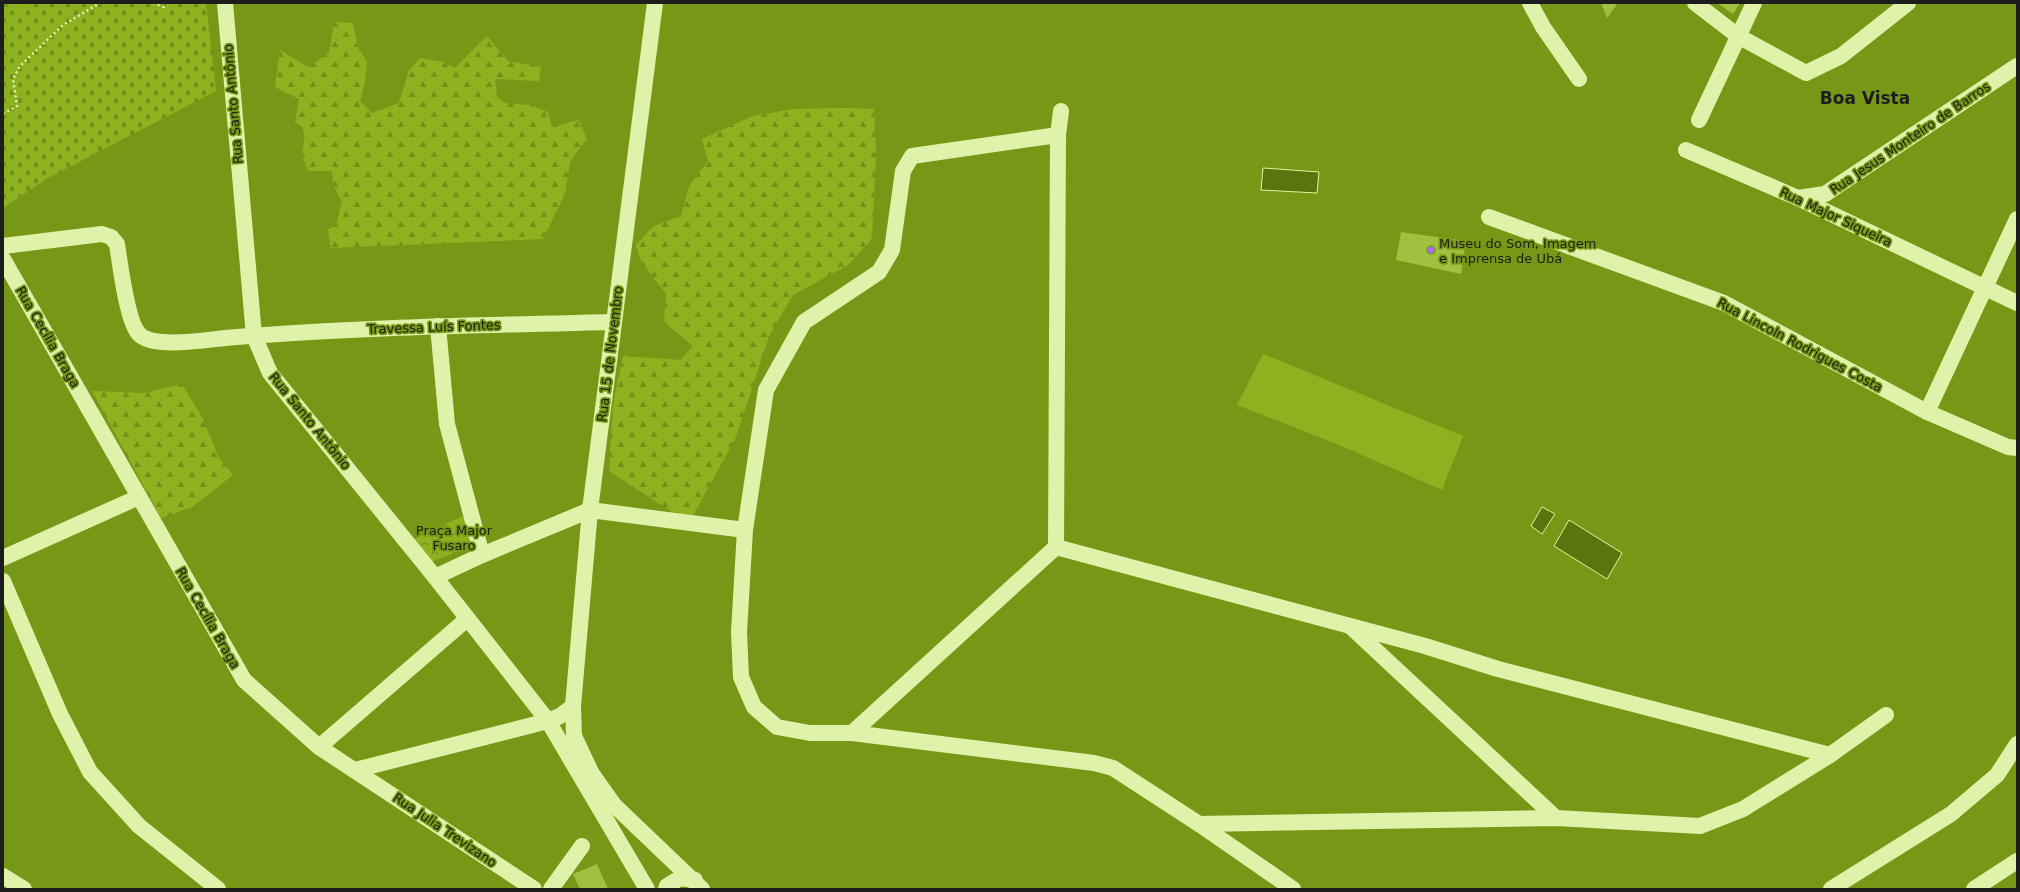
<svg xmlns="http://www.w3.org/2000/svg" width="2020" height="892" viewBox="0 0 2020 892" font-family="'DejaVu Sans',sans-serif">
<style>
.green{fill:#8eb21f}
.forest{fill:url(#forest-firs)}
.cemetery{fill:url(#cemetery-stones)}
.park{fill:url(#park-crowns)}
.water{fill:#5a750e;stroke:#e0f49c}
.building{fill:#a0c03f}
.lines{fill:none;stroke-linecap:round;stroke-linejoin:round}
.path{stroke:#e0f2aa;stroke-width:2.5;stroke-dasharray:2 3;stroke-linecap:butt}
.minor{stroke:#e0f2aa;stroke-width:16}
.poi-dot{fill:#a76bff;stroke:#779816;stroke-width:1.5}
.labels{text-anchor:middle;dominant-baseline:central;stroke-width:3.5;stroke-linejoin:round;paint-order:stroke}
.street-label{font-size:13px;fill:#1d1d1d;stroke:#779816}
.poi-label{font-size:13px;fill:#1d1d1d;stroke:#779816;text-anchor:start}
.park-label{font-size:13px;fill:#1c1d1b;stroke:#779816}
.district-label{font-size:17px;font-weight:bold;fill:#1d1d1d;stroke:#779816}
</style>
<defs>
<pattern id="forest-firs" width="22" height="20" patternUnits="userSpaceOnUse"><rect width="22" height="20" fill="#8eb21f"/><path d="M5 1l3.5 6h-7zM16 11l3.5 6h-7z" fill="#73901b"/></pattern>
<pattern id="cemetery-stones" width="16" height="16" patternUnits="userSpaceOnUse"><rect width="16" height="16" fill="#8eb21f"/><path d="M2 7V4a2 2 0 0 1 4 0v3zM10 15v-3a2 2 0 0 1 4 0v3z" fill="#73901b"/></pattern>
<pattern id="park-crowns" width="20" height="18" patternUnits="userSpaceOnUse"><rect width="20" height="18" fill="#8eb21f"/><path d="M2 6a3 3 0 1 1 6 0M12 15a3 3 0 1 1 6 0" fill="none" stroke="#73901b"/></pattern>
</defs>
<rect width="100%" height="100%" fill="#779816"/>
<path class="green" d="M1263,354L1463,436L1442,490L1337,444L1237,405Z"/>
<g class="forest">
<path d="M3,3H29L11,11L3,19Z"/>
<path d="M334,22L353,23L358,48L367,61L365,82L360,101L372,113L399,103L409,70L420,58L443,62L455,68L487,36L508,61L541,67L539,81L495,79L497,97L505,103L529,105L548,112L552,127L578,120L587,138L570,162L565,194L543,239L331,248L328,230L337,223L342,201L334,187L332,171H308L302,155L304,142L303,127L295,122L299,99L275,87L280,50L308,67L329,53Z"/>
<path d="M848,108L874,109L876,153L872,239L848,265L793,295L769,336L736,437L689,523L609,471L613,405L623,356L681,360L693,346L664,322L666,294L641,261L636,245L654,226L681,216L689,186L708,161L702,139L753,116L793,109Z"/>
<path d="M182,384L202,417L219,458L233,475L192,507L161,518L92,391L144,393Z"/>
</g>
<path class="cemetery" d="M29,3H206L216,91L48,178L3,208V19L11,11Z"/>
<path class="park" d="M465,515L476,545L428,563L412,540Z"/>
<g class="water">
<path d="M1263,168L1319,172L1317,193L1261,190Z"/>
<path d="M1542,507L1555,514L1542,534L1531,526Z"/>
<path d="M1569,520L1622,553L1607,579L1554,546Z"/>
</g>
<g class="building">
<path d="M1601,3H1618L1607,18Z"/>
<path d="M1717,3H1740L1733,14Z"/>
<path d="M1401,232L1466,241L1461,274L1396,260Z"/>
<path d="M597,864L608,889H580L573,874Z"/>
</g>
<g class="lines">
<g class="path">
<path d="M153,3L164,7L163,3"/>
<path d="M3,114L17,106L13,79L20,66L63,25L100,3"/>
</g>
<g class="minor">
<path d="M225,3L254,336L270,373L435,577L548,721L560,716L573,706"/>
<path d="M655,3L590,510L573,706L574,736L592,774L614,805L702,889"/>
<path d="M1530,3L1543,27L1579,79"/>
<path d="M1695,3L1738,36L1806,73L1841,56L1908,3"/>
<path d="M1061,111L1058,135L1056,547L1425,646L1498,669L1830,755"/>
<path d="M1699,120L1754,3"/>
<path d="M1058,135L912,156L903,171L892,250L879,272L804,322L766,390L745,530L739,632L741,677L754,707L777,727L810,733H852L1094,763L1113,768L1199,824L1293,889"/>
<path d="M1686,150L1798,198L2017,303"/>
<path d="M1798,198L1825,194L2017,66"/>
<path d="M1489,217L1724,303L1927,412L2008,447L2017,448"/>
<path d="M3,246L102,234L111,237L117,244C120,263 127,322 139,334C153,349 205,340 225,338C354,327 484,325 614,322"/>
<path d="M3,259L244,680L319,747L534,889"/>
<path d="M438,326L447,424L482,555"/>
<path d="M1927,412L2017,219"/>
<path d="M3,558L139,497"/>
<path d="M435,577L482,555L590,510L745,530"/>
<path d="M3,581L60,714L90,772L139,826L218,889"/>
<path d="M1352,628L1556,818"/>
<path d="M852,733L1056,547"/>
<path d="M319,747L467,619"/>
<path d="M355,770L548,721L647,889"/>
<path d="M1199,824L1556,818L1700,826L1743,809L1830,755L1886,715"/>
<path d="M3,876L24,889"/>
<path d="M551,889L582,846"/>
<path d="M666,889L667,886L680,878L695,880V883"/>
<path d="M1831,889L1951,814L1997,775L2017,744"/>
<path d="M1974,889L2017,861"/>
</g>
</g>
<circle class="poi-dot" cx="1431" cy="250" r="4"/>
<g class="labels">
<g class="street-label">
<text transform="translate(233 104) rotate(-95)">Rua Santo Antônio</text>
<text transform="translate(1910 138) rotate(-34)">Rua Jesus Monteiro de Barros</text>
<text transform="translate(1836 217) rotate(25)">Rua Major Siqueira</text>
<text transform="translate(434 327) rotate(-2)">Travessa Luís Fontes</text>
<text transform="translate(48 337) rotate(60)">Rua Cecília Braga</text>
<text transform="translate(1800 345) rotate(28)">Rua Lincoln Rodrigues Costa</text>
<text transform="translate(610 354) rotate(-83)">Rua 15 de Novembro</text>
<text transform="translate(310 421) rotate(51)">Rua Santo Antônio</text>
<text transform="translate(208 618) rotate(60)">Rua Cecília Braga</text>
<text transform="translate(445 830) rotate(34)">Rua Julia Trevizano</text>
</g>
<g class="poi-label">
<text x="1439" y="243">Museu do Som, Imagem<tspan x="1439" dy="15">e Imprensa de Ubá</tspan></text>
</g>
<g class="park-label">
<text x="454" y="530">Praça Major<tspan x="454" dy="15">Fusaro</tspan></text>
</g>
<g class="district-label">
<text x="1865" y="98">Boa Vista</text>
</g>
</g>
<rect width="2020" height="892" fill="none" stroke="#1d1d1d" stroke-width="8"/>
</svg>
